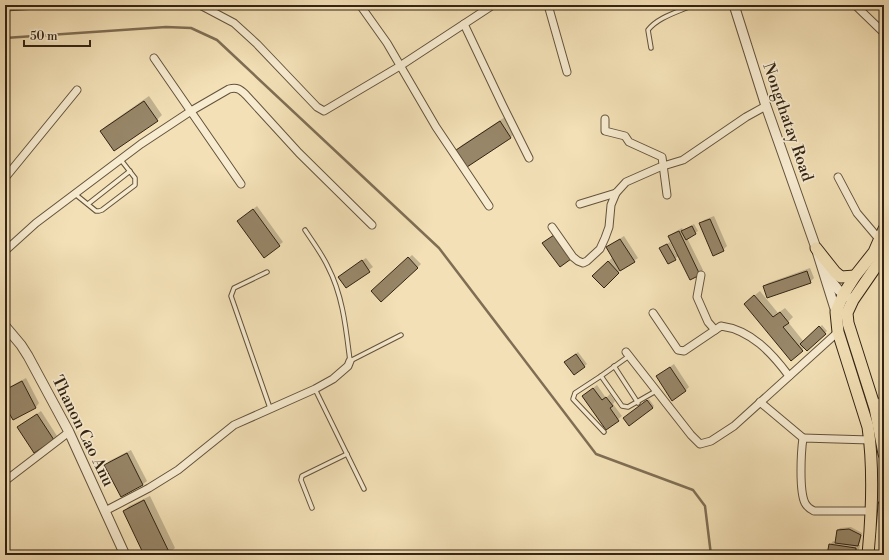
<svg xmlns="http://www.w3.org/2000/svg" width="889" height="560" viewBox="0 0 889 560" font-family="'Libre Bodoni',serif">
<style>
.shadow{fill:#0003}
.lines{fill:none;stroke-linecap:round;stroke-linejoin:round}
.stream{stroke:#7f6e54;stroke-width:2.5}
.building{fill:#978668;stroke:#332414}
.service-casing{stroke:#63533c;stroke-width:5.5}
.minor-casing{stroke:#63533c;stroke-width:9}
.tertiary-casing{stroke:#63533c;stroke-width:11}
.primary-casing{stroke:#332414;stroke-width:13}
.service{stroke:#f7ebd0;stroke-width:3.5}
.minor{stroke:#f7ebd0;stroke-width:7}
.tertiary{stroke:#f7ebd0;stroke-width:9}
.primary{stroke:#f3e0b6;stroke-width:11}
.labels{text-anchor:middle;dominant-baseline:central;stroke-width:3.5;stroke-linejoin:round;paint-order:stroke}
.street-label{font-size:16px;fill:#332414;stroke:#f7ebd0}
</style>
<rect width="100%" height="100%" fill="#f3e0b6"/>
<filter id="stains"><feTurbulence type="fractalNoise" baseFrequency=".005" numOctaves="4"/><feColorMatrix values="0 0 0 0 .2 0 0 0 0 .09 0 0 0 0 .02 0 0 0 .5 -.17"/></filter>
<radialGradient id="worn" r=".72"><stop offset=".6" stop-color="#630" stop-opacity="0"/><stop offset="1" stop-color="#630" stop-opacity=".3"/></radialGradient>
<g class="shadow">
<path d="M149,96L162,115L157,120L101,131L106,126Z"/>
<path d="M505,117L516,132L511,137L467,166L457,150L462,145Z"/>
<path d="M257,206L283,242L264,257L242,218Z"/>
<path d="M714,216L727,246L723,250L700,224L704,220Z"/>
<path d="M694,224L698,231L687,238L703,270L700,274L679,256L668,263L660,248L670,242L676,254H678L670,236L673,233L682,228L683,230Z"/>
<path d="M624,236L638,258L622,269L604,286L593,276L612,258L615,261L607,247Z"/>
<path d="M412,255L421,264L417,268L376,287Z"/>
<path d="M366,258L373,267L346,287L343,273Z"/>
<path d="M810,268L814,278L810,282L764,286L768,283Z"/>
<path d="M760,291L778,313L785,308L793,317L788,322L804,342L822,325L827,331L807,350L804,348L802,350L750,299Z"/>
<path d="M578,352L587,364L574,374L568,360Z"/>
<path d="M674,364L689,387L685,391L657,376Z"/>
<path d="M26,378L39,403L36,407L13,419L5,404V389Z"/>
<path d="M597,385L606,398L610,394L615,401L613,404L622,416L607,428L587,393Z"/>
<path d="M649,399L654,406L652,408L626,416Z"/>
<path d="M41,411L57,436L53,439L18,427Z"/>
<path d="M131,450L147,481L143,484L121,495L106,465L109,461Z"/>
<path d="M150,496L175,548L166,555H146L124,511L129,506Z"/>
<path d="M851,527L862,533L860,543L858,545H860L858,555H828L830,545L833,541L836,542L838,530L840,528Z"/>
</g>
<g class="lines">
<path class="stream" d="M5,38L166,27L191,28L217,40L439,248L596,454L693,490L705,506L711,555"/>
</g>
<g class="building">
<path d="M144,101L158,121L114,151L100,131Z"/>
<path d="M500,121L511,138L467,167L456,150Z"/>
<path d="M253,209L280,246L264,258L237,221Z"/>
<path d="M710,219L724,251L713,256L699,223Z"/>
<path d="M692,226L696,234L686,240L681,231Z"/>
<path d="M679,231L700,275L690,280L668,236Z"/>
<path d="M554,235L571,259L560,267L542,243Z"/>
<path d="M620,239L635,262L620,271L606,247Z"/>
<path d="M667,244L676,260L668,264L659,248Z"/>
<path d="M408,257L418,268L381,302L371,291Z"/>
<path d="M362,260L370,272L346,288L338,277Z"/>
<path d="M608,261L619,273L604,288L592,276Z"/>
<path d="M807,271L811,283L767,298L763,286Z"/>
<path d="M754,295L773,317L780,312L789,323L783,327L803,351L791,361L744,304Z"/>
<path d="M819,326L826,334L807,351L800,344Z"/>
<path d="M576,354L585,367L574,375L564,362Z"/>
<path d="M670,367L686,391L672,401L656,376Z"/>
<path d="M22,381L36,408L13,420L5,406V390Z"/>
<path d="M593,388L602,400L606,397L613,406L610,408L619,421L606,430L582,396Z"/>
<path d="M647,400L653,408L629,426L623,418Z"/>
<path d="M37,414L54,440L34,453L17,427Z"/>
<path d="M127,453L143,485L121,497L104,465Z"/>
<path d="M144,500L170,554L168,555H144L123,511Z"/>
<path d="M849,529L861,535L858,546L835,543L837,530Z"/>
<path d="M829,544L856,548V555H827Z"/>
</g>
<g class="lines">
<g class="service-casing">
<g id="service">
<path d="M651,48L648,30C658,17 678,12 693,5"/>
<path d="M75,194L96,211H99L102,210L135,185V178L121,160"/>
<path d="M88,204L130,171"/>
<path d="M305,230C313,242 322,254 328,267C343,296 346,329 350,361L401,335"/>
<path d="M267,272L234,288L231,296L270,408"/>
<path d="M629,356L601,376L622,406L628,407L656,391"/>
<path d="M614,366L638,403"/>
<path d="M601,376L575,393L573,399L604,432"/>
<path d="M315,389L364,489"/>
<path d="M312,508L301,480L302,476L347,454"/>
</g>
</g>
<g class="minor-casing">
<g id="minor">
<path d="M200,5L234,23L257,44L317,107L324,111L400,66L493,5"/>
<path d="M360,5L387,43L436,127L489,206"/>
<path d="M548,5L567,72"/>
<path d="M855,5L884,33"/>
<path d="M5,7L38,5"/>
<path d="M464,24L502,104L529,158"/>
<path d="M154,58L241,184"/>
<path d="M605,119V131L625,136L629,142L662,157L667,195"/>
<path d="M838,177L857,213L879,239"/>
<path d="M5,178L77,90"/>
<path d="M580,204L616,193L626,182L660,167L683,160L746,117L766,106"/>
<path d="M552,227L573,257L578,261L583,263L587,261L600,249L605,238L609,227L611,205L616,193"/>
<path d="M5,251L36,223L141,144L191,111L229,89C237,87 240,89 246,95L299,153L372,225"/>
<path d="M701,275L697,297L708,322L715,330"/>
<path d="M653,313L678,350L684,351L721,326C751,330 772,353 789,376"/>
<path d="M626,352L691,435L700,444L711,441L734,426L838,332"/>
<path d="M760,402L803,438"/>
<path d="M875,408L884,398"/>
<path d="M870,440L803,438C801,452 799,491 805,503C807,507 810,509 814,511H872"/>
<path d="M5,481L69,432"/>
<path d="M105,511L149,488L178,470L234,425L315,389L333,379L348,366L350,361"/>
</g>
</g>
<g class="tertiary-casing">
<g id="tertiary">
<path d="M734,5L766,106L816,248L836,312H839"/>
<path d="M828,275C833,284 839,293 848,297"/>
<path d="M5,326L21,345L28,356L69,432L125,555"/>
</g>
</g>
<g class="primary-casing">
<g id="primary">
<path d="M816,248L835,272L841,277L855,276"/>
<path d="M884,255L853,300L847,313L848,323L875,408L884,454"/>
<path d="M868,555C872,513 874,469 868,427L838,332L836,312L843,295L855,276L874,252L884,229"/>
<path d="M880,555L884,505"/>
</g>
</g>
<use href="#service" class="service"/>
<use href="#minor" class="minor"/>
<use href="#tertiary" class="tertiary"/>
<use href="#primary" class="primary"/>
</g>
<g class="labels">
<g class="street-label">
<text transform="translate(788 122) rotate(71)">Nongthatay Road</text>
<text transform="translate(83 431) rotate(64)">Thanon Cao Anu</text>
</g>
</g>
<rect width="889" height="560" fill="none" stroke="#f3e0b6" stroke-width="20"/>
<rect x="6" y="6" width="877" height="548" fill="none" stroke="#332414" stroke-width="2"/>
<rect x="10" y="10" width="869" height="540" fill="none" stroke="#332414"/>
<path d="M24 40v6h66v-6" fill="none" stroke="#332414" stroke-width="2"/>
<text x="30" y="40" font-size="12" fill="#332414" stroke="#f7ebd0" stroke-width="3" paint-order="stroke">50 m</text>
<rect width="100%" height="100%" filter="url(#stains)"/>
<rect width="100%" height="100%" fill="url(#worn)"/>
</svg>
